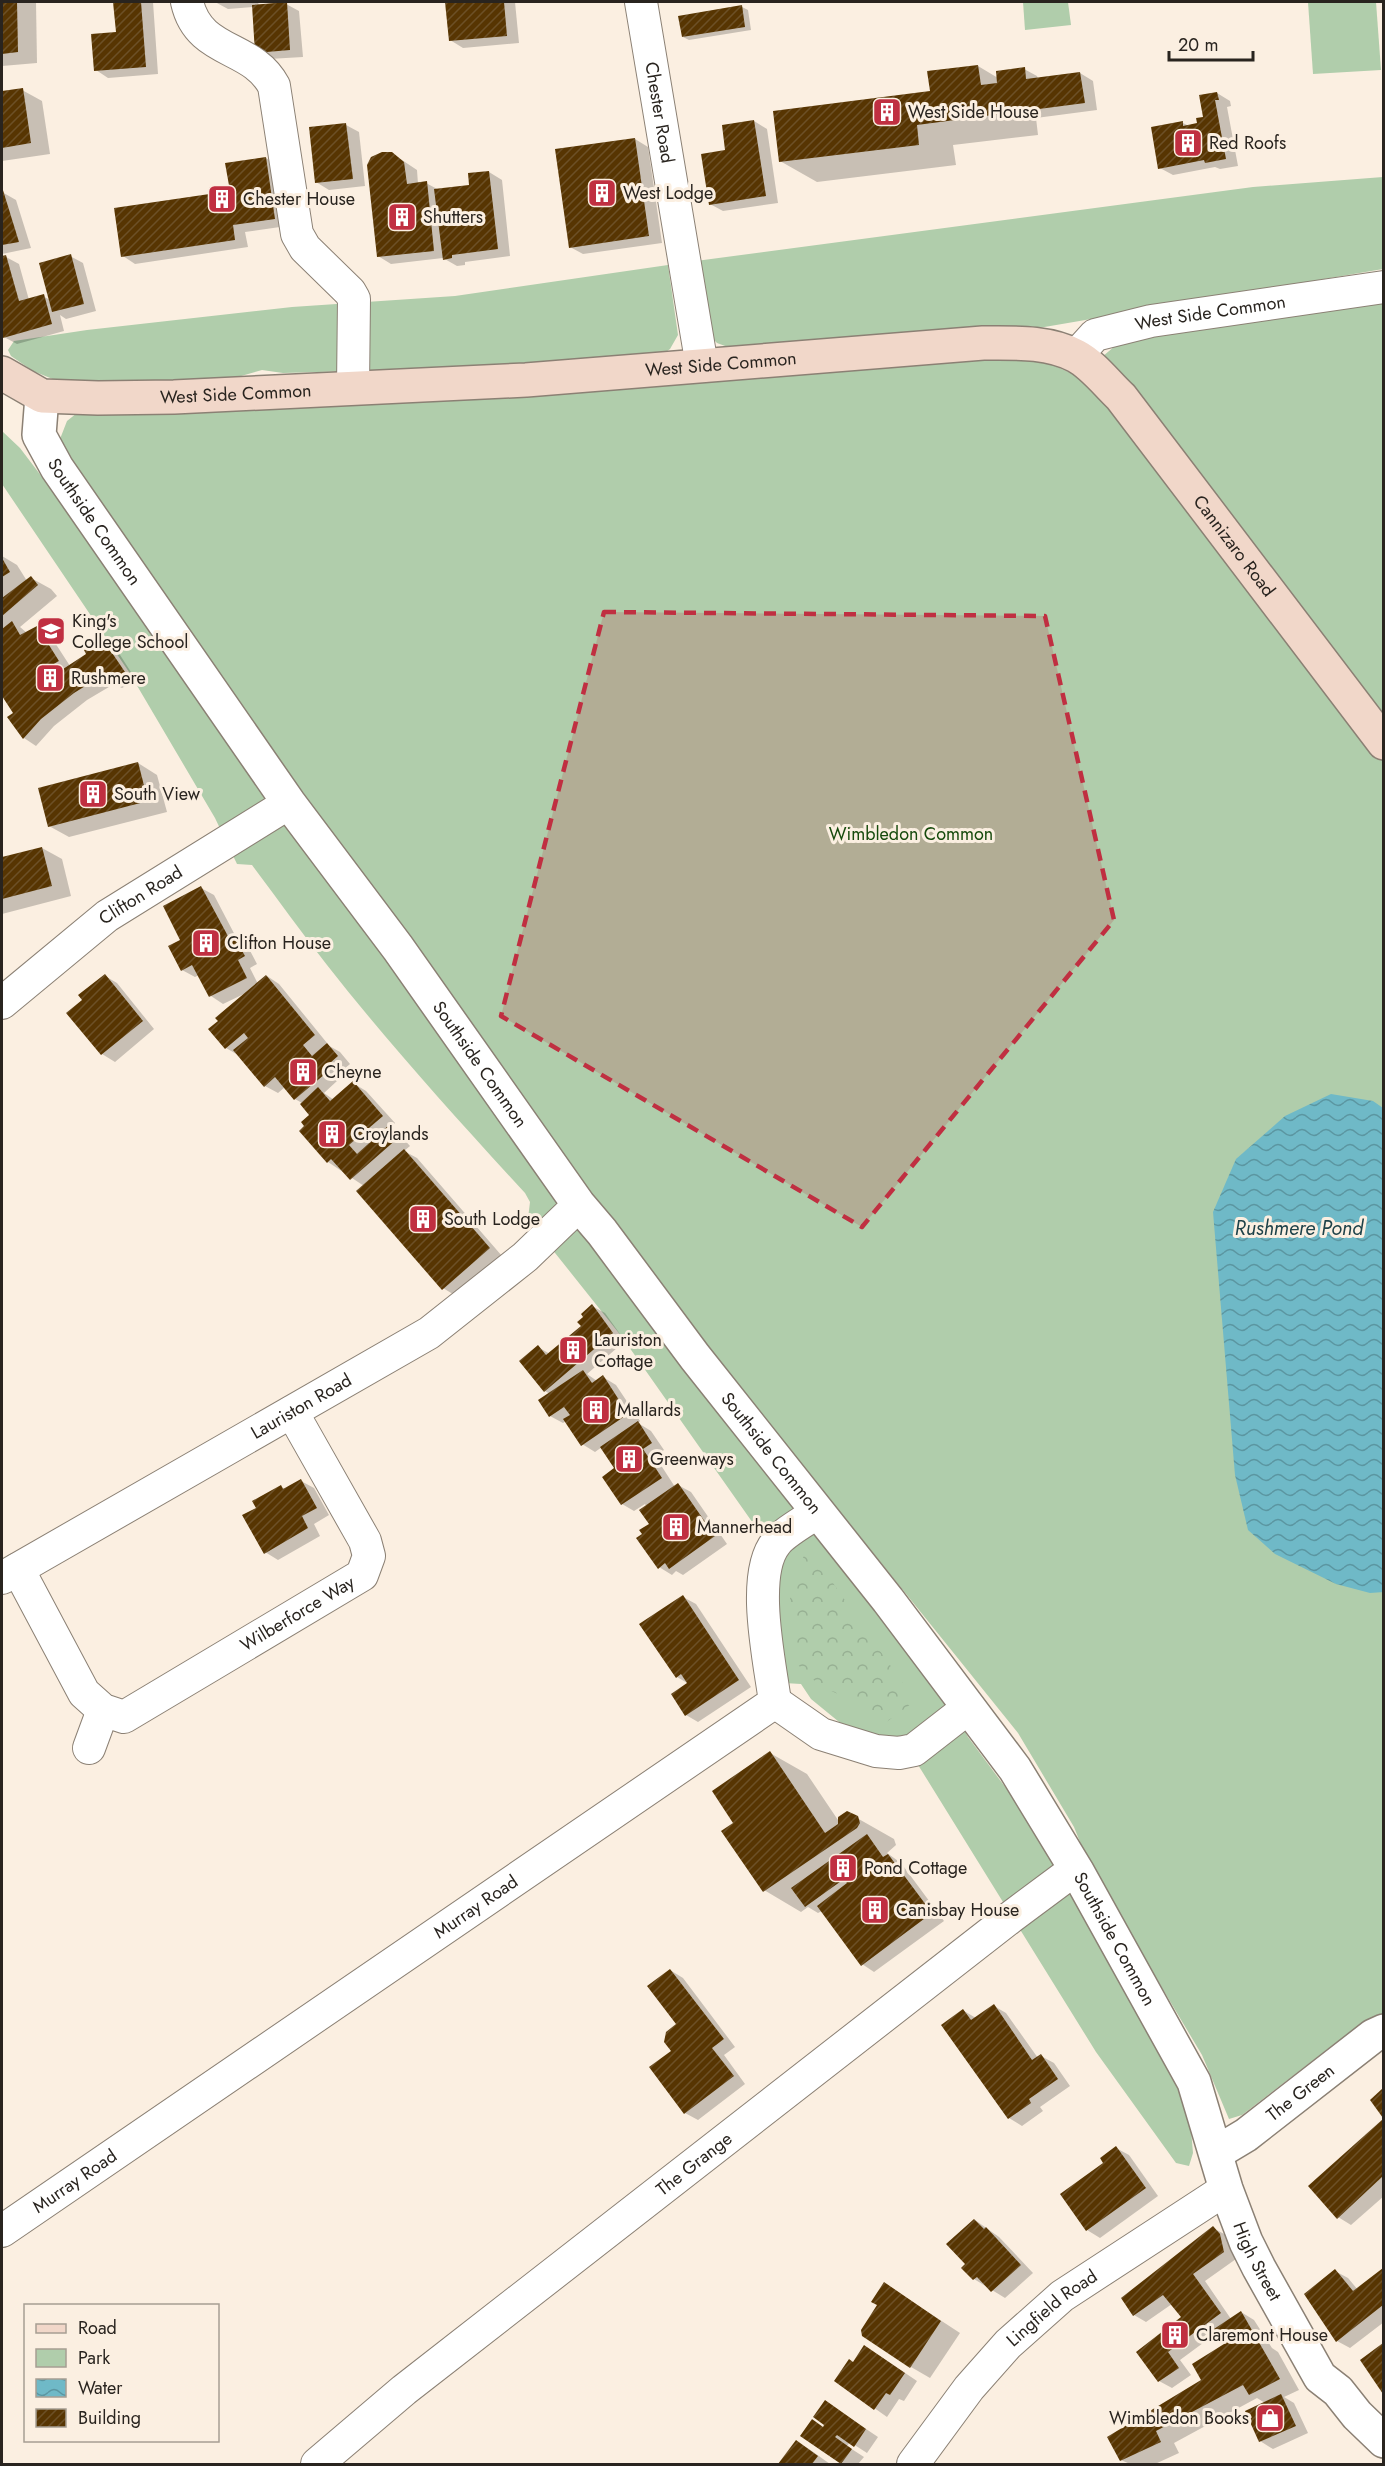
<svg xmlns="http://www.w3.org/2000/svg" width="1385" height="2466" viewBox="0 0 1385 2466" font-family="Jost,sans-serif">
<style>
.green{fill:#b0cdab}
.forest{fill:url(#forest-crowns)}
.water{fill:url(#water-waves)}
.shadow{fill:#0003}
.building{fill:url(#building-hatch)}
.lines{fill:none;stroke-linecap:round;stroke-linejoin:round}
.minor-casing{stroke:#8b8074;stroke-width:34}
.tertiary-casing{stroke:#8b8074;stroke-width:36}
.secondary-casing{stroke:#8b8074;stroke-width:36}
.minor{stroke:#fff;stroke-width:32}
.tertiary{stroke:#fff;stroke-width:33}
.secondary{stroke:#f1d7c9;stroke-width:33}
.marked{fill:#c02f41;fill-opacity:0.2;stroke:#c02f41;stroke-width:4.5;stroke-dasharray:12 8;stroke-linejoin:round}
.labels{text-anchor:middle;dominant-baseline:central;stroke-width:6;stroke-linejoin:round;paint-order:stroke}
.poi-label{font-size:18px;fill:#29241f;stroke:#fbefe1;text-anchor:start}
.street-label{font-size:18px;fill:#29241f;stroke:#fbefe1}
.park-label{font-size:18px;fill:#164a0c;stroke:#fbefe1}
.water-label{font-size:20px;font-style:italic;fill:#1e4249;stroke:#fbefe1}
</style>
<defs>
<pattern id="forest-crowns" width="20" height="18" patternUnits="userSpaceOnUse" patternTransform="scale(1.5)"><rect width="20" height="18" fill="#b0cdab"/><path d="M2 6a3 3 0 1 1 6 0M12 15a3 3 0 1 1 6 0" fill="none" stroke="#97b093"/></pattern>
<pattern id="water-waves" width="16" height="10" patternUnits="userSpaceOnUse" patternTransform="scale(1.5)"><rect width="16" height="10" fill="#6fb9c7"/><path d="M0 5q4-4 8 0t8 0" fill="none" stroke="#5b96a1"/></pattern>
<pattern id="building-hatch" width="6" height="6" patternUnits="userSpaceOnUse" patternTransform="scale(1.5)"><rect width="6" height="6" fill="#573502"/><path d="M-1 1l2-2M0 6l6-6M5 7l2-2" fill="none" stroke="#6c5027"/></pattern>
</defs>
<rect width="100%" height="100%" fill="#fbefe1"/>
<g class="green">
<path d="M1023,2H1068L1071,25L1025,30Z"/>
<path d="M1308,2H1376L1381,70L1313,74Z"/>
<path d="M1383,177V269L1027,330L736,350L717,343L708,334L696,261L1253,187Z"/>
<path d="M668,265L678,335L670,349L656,359L417,375L353,371L283,373L262,370L227,380L65,384L33,371L11,356L8,350L14,341L87,330L292,307L455,296Z"/>
<path d="M1383,300V2017L1342,2038L1242,2115L1229,2119L1202,2055L1090,1867L1074,1827L1018,1733L610,1226L282,769L68,459L60,439L67,421L77,413L1032,356L1073,374L1090,367L1121,341Z"/>
<path d="M2,431L20,448L102,556L956,1716L968,1737L1017,1803L1110,1958L1179,2085L1191,2130L1193,2153L1189,2166L1176,2163L1096,2052L902,1739L889,1743L844,1726L811,1699L801,1684L784,1683L776,1612L778,1575L755,1526L622,1337L528,1219L530,1202L525,1193C457,1119 389,1044 327,965C301,932 277,898 252,865L237,864L215,818L129,672L2,484Z"/>
</g>
<path class="forest" d="M808,1547L915,1701L881,1726L856,1702L820,1686L797,1664L789,1588Z"/>
<path class="water" d="M1331,1094L1373,1101L1383,1108L1384,1592L1370,1593L1336,1584L1275,1554L1248,1530L1235,1475L1213,1212L1236,1159L1285,1116Z"/>
<g class="shadow">
<path d="M2,2H36L37,63L2,66Z"/>
<path d="M114,2H153L158,74L108,78L96,70L117,33Z"/>
<path d="M215,2H258L259,6L286,4L299,11L303,57L269,59L256,52L253,7L228,9Z"/>
<path d="M447,2H515L519,43L463,48L450,40Z"/>
<path d="M742,7L748,10L751,30L689,40L683,37Z"/>
<path d="M978,66L998,78L1024,69L1037,76L1038,79L1080,73L1093,81L1097,110L1036,118L1038,135L953,145L956,165L817,182L780,161L931,92Z"/>
<path d="M22,90L42,101L50,154L2,161V93Z"/>
<path d="M1217,93L1230,101L1231,106L1227,107L1238,166L1220,169L1215,167L1173,175L1160,168L1183,123L1189,126L1199,124Z"/>
<path d="M754,121L767,129L778,203L723,211L710,204L727,152Z"/>
<path d="M346,125L359,132L365,186L329,190L316,182Z"/>
<path d="M635,139L648,147L662,243L583,254L570,247Z"/>
<path d="M396,156L417,170L418,184L426,183L439,190L471,187L489,172L502,180L510,256L465,262V265L457,266L443,258L391,264L378,256Z"/>
<path d="M266,158L278,166L287,226L245,232L248,247L135,264L123,256L231,192Z"/>
<path d="M2,192L16,200L31,248L2,254Z"/>
<path d="M70,256L83,263L96,311L66,319L60,315L64,331L17,344L4,337L2,328V258L6,257L19,264L29,300L43,296L50,300Z"/>
<path d="M2,556L17,565L27,581L31,578L51,589L57,596L20,627L27,633L37,628L50,635L70,666L89,655L102,639L115,647L136,680L122,688L114,684L87,700L54,726L36,746L24,738L15,713L2,693Z"/>
<path d="M138,763L157,775L167,812L69,837L49,826Z"/>
<path d="M42,848L62,859L71,896L2,914V859Z"/>
<path d="M201,888L214,895L237,939L247,945L257,964L250,968L258,984L267,976L279,984L327,1043L326,1044L340,1052L350,1064L334,1078L337,1081L324,1093L334,1100L353,1083L366,1091L395,1123L389,1129L401,1136L410,1146L404,1151L417,1158L502,1256L456,1296L443,1288L364,1186L328,1162L306,1126L311,1115L302,1103L295,1099L285,1087L278,1093L265,1086L238,1055L226,1048L246,993L223,1004L211,996L199,975L195,977L182,970L183,940Z"/>
<path d="M105,976L117,983L154,1029L115,1062L102,1054L69,1013L84,1000Z"/>
<path d="M592,1306L605,1313L625,1341L587,1374L597,1381L603,1377L616,1385L640,1421L638,1423L651,1431L664,1450L655,1456L675,1487L678,1485L691,1492L727,1544L683,1575L676,1571L672,1575L659,1567L647,1507L645,1504L634,1511L622,1504L616,1469L602,1447L595,1452L582,1444L566,1421L563,1423L550,1416V1394L545,1391L538,1347L550,1354L583,1327Z"/>
<path d="M301,1481L314,1488L329,1515L314,1524L320,1536L278,1560L265,1552L258,1508L281,1487L286,1489Z"/>
<path d="M683,1597L696,1604L751,1687L698,1722L686,1715L689,1684L677,1677Z"/>
<path d="M770,1753L807,1774L840,1823L857,1818L894,1839L896,1845L887,1853L901,1863L944,1921L874,1972L862,1964L822,1911L818,1913L808,1907L801,1912L764,1890L736,1824Z"/>
<path d="M670,1970L683,1978L735,2047L724,2055L745,2084L698,2120L685,2113L673,2051L678,2025Z"/>
<path d="M994,2006L1006,2013L1038,2058L1041,2056L1054,2063L1070,2086L1040,2107L1043,2111L1022,2126L1009,2118L964,2011L976,2018Z"/>
<path d="M1384,2121V2196L1351,2225L1338,2217L1311,2186Z"/>
<path d="M1116,2148L1129,2155L1158,2196L1100,2238L1087,2230L1105,2163Z"/>
<path d="M975,2220L999,2237L1033,2273L1005,2298L974,2279L967,2264Z"/>
<path d="M1213,2228L1226,2235L1236,2259L1205,2281L1231,2319L1241,2312L1254,2320L1272,2348L1278,2352L1299,2390L1284,2397L1294,2403L1308,2433L1273,2449L1260,2441L1265,2403L1257,2398L1174,2443L1179,2453L1155,2464H1130L1121,2460L1203,2380L1226,2345L1218,2332L1180,2360L1191,2375L1172,2388L1159,2381L1138,2352L1183,2318L1172,2304L1146,2322L1134,2315Z"/>
<path d="M1384,2270V2322L1350,2348L1337,2341L1335,2271L1348,2278L1358,2290Z"/>
<path d="M885,2284L960,2333L930,2378L911,2367L879,2305Z"/>
<path d="M1384,2345V2392L1362,2360Z"/>
<path d="M877,2354L917,2381L904,2401L899,2399L887,2417L836,2381L853,2363Z"/>
<path d="M826,2402L878,2437L867,2453L850,2442L847,2446L864,2457L858,2464H844L802,2435L824,2428L826,2424Z"/>
<path d="M797,2442L809,2449L830,2464H780Z"/>
</g>
<g class="building">
<path d="M2,2H17L18,52L2,54Z"/>
<path d="M113,2H141L146,67L94,71L91,34L116,32Z"/>
<path d="M287,2L290,50L255,53L252,5Z"/>
<path d="M445,2H504L507,36L449,41Z"/>
<path d="M742,5L745,27L682,37L678,16Z"/>
<path d="M978,65L981,85L997,83L996,71L1025,67L1026,79L1080,72L1085,103L917,125L919,145L779,162L773,111L930,91L927,71Z"/>
<path d="M23,88L31,143L2,148V91Z"/>
<path d="M1217,92L1219,100H1215L1226,159L1205,163L1204,160L1158,169L1151,127L1183,121V126L1197,123L1196,118L1203,117L1199,95Z"/>
<path d="M754,120L766,196L709,205L701,154L725,150L722,125Z"/>
<path d="M346,123L353,179L315,183L309,127Z"/>
<path d="M635,138L649,236L569,248L555,149Z"/>
<path d="M382,152H392L404,162L407,184L427,181L434,251L377,257L367,165L371,157Z"/>
<path d="M266,157L275,219L233,225L235,240L121,257L114,208L230,191L225,163Z"/>
<path d="M489,171L498,249L452,255V258L443,260L434,189L469,185L468,173Z"/>
<path d="M2,187L19,242L2,245Z"/>
<path d="M71,254L84,304L52,312L39,263Z"/>
<path d="M6,255L19,301L44,294L52,324L3,338L2,256Z"/>
<path d="M2,558L10,572L2,577Z"/>
<path d="M31,576L38,585L2,616V598Z"/>
<path d="M12,621L20,635L37,626L59,661L52,665L57,673L86,654L84,650L102,638L125,672L108,682L103,675L74,693L41,719L23,739L7,717L13,713L2,696V629Z"/>
<path d="M138,762L148,801L48,827L38,788Z"/>
<path d="M42,847L52,886L2,899V857Z"/>
<path d="M201,886L229,938L234,936L245,956L238,960L247,978L209,997L192,965L181,971L168,946L180,940L163,906Z"/>
<path d="M105,974L143,1021L101,1055L66,1013L82,1000L78,995Z"/>
<path d="M266,975L315,1035L303,1045L312,1056L327,1043L338,1056L322,1070L325,1074L294,1100L275,1077L264,1087L233,1050L248,1038L244,1033L225,1049L208,1029L218,1021L215,1018Z"/>
<path d="M353,1081L383,1116L349,1145L357,1154L388,1126L398,1138L350,1180L331,1159L327,1163L299,1131L304,1126L301,1122L309,1115L300,1104L318,1087L330,1101Z"/>
<path d="M404,1149L490,1248L442,1290L356,1191Z"/>
<path d="M592,1304L613,1333L544,1392L519,1361L538,1345L546,1355L581,1326L577,1322L583,1317L581,1314Z"/>
<path d="M583,1370L592,1383L603,1375L628,1414L581,1446L563,1419L570,1415L564,1407L549,1417L538,1400Z"/>
<path d="M638,1421L652,1443L643,1449L662,1478L621,1505L602,1477L614,1468L600,1447Z"/>
<path d="M301,1479L317,1508L302,1516L308,1528L264,1554L242,1515L256,1508L252,1501L281,1485L283,1489Z"/>
<path d="M678,1483L715,1536L669,1569L665,1563L658,1569L636,1538L642,1534L639,1530L649,1524L639,1510Z"/>
<path d="M683,1595L739,1680L685,1716L671,1694L687,1683L681,1674L676,1678L639,1624Z"/>
<path d="M770,1751L825,1833L838,1824V1817L847,1811L858,1816L860,1823L857,1828L763,1892L721,1831L733,1823L712,1791Z"/>
<path d="M867,1834L883,1857L888,1854L932,1913L861,1966L817,1906L847,1883L844,1879L805,1907L791,1888Z"/>
<path d="M670,1969L724,2039L712,2048L734,2076L684,2114L649,2067L671,2051L664,2042L666,2032L676,2024L647,1986Z"/>
<path d="M994,2004L1032,2060L1041,2054L1058,2079L1029,2099L1031,2103L1008,2119L941,2025L963,2009L971,2020Z"/>
<path d="M1383,2088V2118L1370,2100Z"/>
<path d="M1383,2119V2176L1337,2219L1308,2186Z"/>
<path d="M1116,2146L1146,2188L1086,2231L1060,2194L1103,2163L1100,2158Z"/>
<path d="M974,2219L984,2229L986,2227L1021,2265L991,2292L977,2277L973,2280L961,2268L965,2264L946,2244Z"/>
<path d="M1213,2226L1220,2234L1224,2252L1193,2274L1221,2313L1168,2352L1179,2368L1158,2382L1136,2352L1181,2317L1163,2295L1133,2316L1121,2298Z"/>
<path d="M1383,2268V2305L1336,2342L1304,2294L1335,2269L1353,2291Z"/>
<path d="M884,2282L941,2321L910,2368L862,2336L861,2330L877,2305L871,2302Z"/>
<path d="M1241,2311L1280,2379L1249,2395L1243,2385L1156,2431L1161,2442L1120,2461L1107,2437L1201,2380L1192,2364L1224,2344L1214,2329Z"/>
<path d="M1383,2343V2394L1360,2360Z"/>
<path d="M864,2345L905,2373L890,2395L886,2393L874,2410L834,2381L849,2359L853,2362Z"/>
<path d="M1281,2394L1296,2426L1259,2442L1245,2411Z"/>
<path d="M825,2400L866,2429L854,2447L837,2435L835,2437L852,2449L841,2464L800,2436L812,2419L823,2427L824,2425L813,2417Z"/>
<path d="M796,2440L818,2456L812,2464H778Z"/>
</g>
<g class="lines">
<g class="minor-casing">
<g id="minor">
<path d="M187,2C199,55 252,44 274,86L297,234L305,248L350,292L354,299L353,387"/>
<path id="s1" d="M641,2L702,366"/>
<path id="s2" d="M1076,356L1095,335L1151,321L1384,287"/>
<path id="s3" d="M2,1003L107,916L289,803"/>
<path id="s4" d="M18,1569L84,1693L103,1710L124,1717L362,1575L369,1556L365,1541L292,1412"/>
<path id="s5" d="M2,1578L429,1333L525,1257L579,1205"/>
<path d="M775,1702L821,1734L876,1751L899,1753L914,1750L968,1708"/>
<path d="M89,1748L103,1710"/>
<path id="s6" d="M2,2231L775,1702C770,1663 750,1575 776,1543C784,1532 806,1521 817,1512"/>
<path id="s7" d="M317,2464L404,2390L1011,1917L1062,1879L1077,1871"/>
<path id="s8" d="M913,2464L969,2388L1008,2344L1062,2296L1226,2189"/>
</g>
</g>
<g class="tertiary-casing">
<g id="tertiary">
<path id="s9" d="M42,396L39,435L57,468L289,803L398,948L579,1205L602,1232L695,1357L888,1600L1015,1769L1077,1871L1194,2082L1226,2189L1246,2242L1259,2268L1320,2377L1338,2391L1357,2415L1384,2441"/>
<path id="s10" d="M1216,2153L1246,2135L1373,2036L1384,2031"/>
</g>
</g>
<g class="secondary-casing">
<g id="secondary">
<path id="s11" d="M2,373L42,396L98,398L174,397L526,380L983,343C1013,343 1048,341 1076,356C1093,365 1107,384 1121,397L1384,743"/>
</g>
</g>
<use href="#minor" class="minor"/>
<use href="#tertiary" class="tertiary"/>
<use href="#secondary" class="secondary"/>
</g>
<path class="marked" d="M604,612L1045,616L1114,920L862,1227L501,1016Z"/>
<defs>
<g id="building-square" transform="scale(1.5)"><rect x="-9" y="-9" width="18" height="18" rx="4" fill="#c02f41" stroke="#fbefe1"/><path d="M-4-6H4V6H1V3H-1V6H-4ZM-2.5-4.3h1.7v1.8h-1.7ZM.8-4.3h1.7v1.8H.8ZM-2.5-1h1.7V.8h-1.7ZM.8-1h1.7V.8H.8Z" fill="#fff"/></g>
<g id="school-square" transform="scale(1.5)"><rect x="-9" y="-9" width="18" height="18" rx="4" fill="#c02f41" stroke="#fbefe1"/><path d="M0-5L7-2L0 1L-7-2ZM-4 1L0 2.5L4 1V4Q0 6-4 4Z" fill="#fff"/></g>
<g id="shop-square" transform="scale(1.5)"><rect x="-9" y="-9" width="18" height="18" rx="4" fill="#c02f41" stroke="#fbefe1"/><path d="M-5-2.5h2.3a2.7 3.5 0 0 1 5.4 0H5L5.5 6h-11ZM-1.5-2.5h3a1.5 2.3 0 0 0-3 0Z" fill="#fff"/></g>
</defs>
<g fill-rule="evenodd">
<use href="#building-square" x="887" y="112"/>
<use href="#building-square" x="1188" y="143"/>
<use href="#building-square" x="602" y="193"/>
<use href="#building-square" x="222" y="199"/>
<use href="#building-square" x="402" y="217"/>
<use href="#school-square" x="51" y="631"/>
<use href="#building-square" x="50" y="678"/>
<use href="#building-square" x="93" y="794"/>
<use href="#building-square" x="206" y="943"/>
<use href="#building-square" x="303" y="1072"/>
<use href="#building-square" x="332" y="1134"/>
<use href="#building-square" x="423" y="1219"/>
<use href="#building-square" x="573" y="1350"/>
<use href="#building-square" x="596" y="1410"/>
<use href="#building-square" x="629" y="1459"/>
<use href="#building-square" x="676" y="1527"/>
<use href="#building-square" x="843" y="1868"/>
<use href="#building-square" x="875" y="1910"/>
<use href="#building-square" x="1175" y="2335"/>
<use href="#shop-square" x="1270" y="2418"/>
</g>
<g class="labels">
<g class="poi-label">
<text x="908" y="112">West Side House</text>
<text x="1209" y="143">Red Roofs</text>
<text x="623" y="193">West Lodge</text>
<text x="243" y="199">Chester House</text>
<text x="423" y="217">Shutters</text>
<text x="72" y="621">King's<tspan x="72" dy="21">College School</tspan></text>
<text x="71" y="678">Rushmere</text>
<text x="114" y="794">South View</text>
<text x="227" y="943">Clifton House</text>
<text x="324" y="1072">Cheyne</text>
<text x="353" y="1134">Croylands</text>
<text x="444" y="1219">South Lodge</text>
<text x="594" y="1340">Lauriston<tspan x="594" dy="21">Cottage</tspan></text>
<text x="617" y="1410">Mallards</text>
<text x="650" y="1459">Greenways</text>
<text x="697" y="1527">Mannerhead</text>
<text x="864" y="1868">Pond Cottage</text>
<text x="896" y="1910">Canisbay House</text>
<text x="1196" y="2335">Claremont House</text>
<text x="1249" y="2418" text-anchor="end">Wimbledon Books</text>
</g>
<g class="street-label">
<text stroke="none"><textPath href="#s1" startOffset="112">Chester Road</textPath></text>
<text stroke="none"><textPath href="#s2" startOffset="146">West Side Common</textPath></text>
<text stroke="none"><textPath href="#s11" startOffset="726">West Side Common</textPath></text>
<text stroke="none"><textPath href="#s11" startOffset="240">West Side Common</textPath></text>
<text stroke="none"><textPath href="#s9" startOffset="142">Southside Common</textPath></text>
<text stroke="none"><textPath href="#s11" startOffset="1332">Cannizaro Road</textPath></text>
<text stroke="none"><textPath href="#s3" startOffset="176">Clifton Road</textPath></text>
<text stroke="none"><textPath href="#s9" startOffset="808">Southside Common</textPath></text>
<text stroke="none"><textPath href="#s5" startOffset="345">Lauriston Road</textPath></text>
<text stroke="none"><textPath href="#s9" startOffset="1294">Southside Common</textPath></text>
<text stroke="none"><textPath href="#s4" startOffset="390">Wilberforce Way</textPath></text>
<text stroke="none"><textPath href="#s6" startOffset="574">Murray Road</textPath></text>
<text stroke="none"><textPath href="#s9" startOffset="1890">Southside Common</textPath></text>
<text stroke="none"><textPath href="#s10" startOffset="104">The Green</textPath></text>
<text stroke="none"><textPath href="#s7" startOffset="482">The Grange</textPath></text>
<text stroke="none"><textPath href="#s6" startOffset="88">Murray Road</textPath></text>
<text stroke="none"><textPath href="#s9" startOffset="2244">High Street</textPath></text>
<text stroke="none"><textPath href="#s8" startOffset="210">Lingfield Road</textPath></text>
</g>
<g class="park-label">
<text x="911" y="834">Wimbledon Common</text>
</g>
<g class="water-label">
<text x="1299" y="1228">Rushmere Pond</text>
</g>
</g>
<rect width="1385" height="2466" fill="none" stroke="#29241f" stroke-width="6"/>
<rect x="24" y="2304" width="195" height="138" fill="#fbefe1" stroke="#a79e93" stroke-width="1.5"/>
<rect x="36" y="2324" width="30" height="9" fill="#f1d7c9" stroke="#a79e93" stroke-width="1.5"/>
<text x="78" y="2334" font-size="18" fill="#29241f">Road</text>
<rect x="36" y="2349" width="30" height="18" fill="#b0cdab" stroke="#a79e93" stroke-width="1.5"/>
<text x="78" y="2364" font-size="18" fill="#29241f">Park</text>
<rect x="36" y="2379" width="30" height="18" fill="url(#water-waves)" stroke="#a79e93" stroke-width="1.5"/>
<text x="78" y="2394" font-size="18" fill="#29241f">Water</text>
<rect x="36" y="2409" width="30" height="18" fill="url(#building-hatch)" stroke="#a79e93" stroke-width="1.5"/>
<text x="78" y="2424" font-size="18" fill="#29241f">Building</text>
<path d="M1169 51v9h84v-9" fill="none" stroke="#29241f" stroke-width="3"/>
<text x="1178" y="51" font-size="18" fill="#29241f" stroke="#fbefe1" stroke-width="4.5" paint-order="stroke">20 m</text>
</svg>
